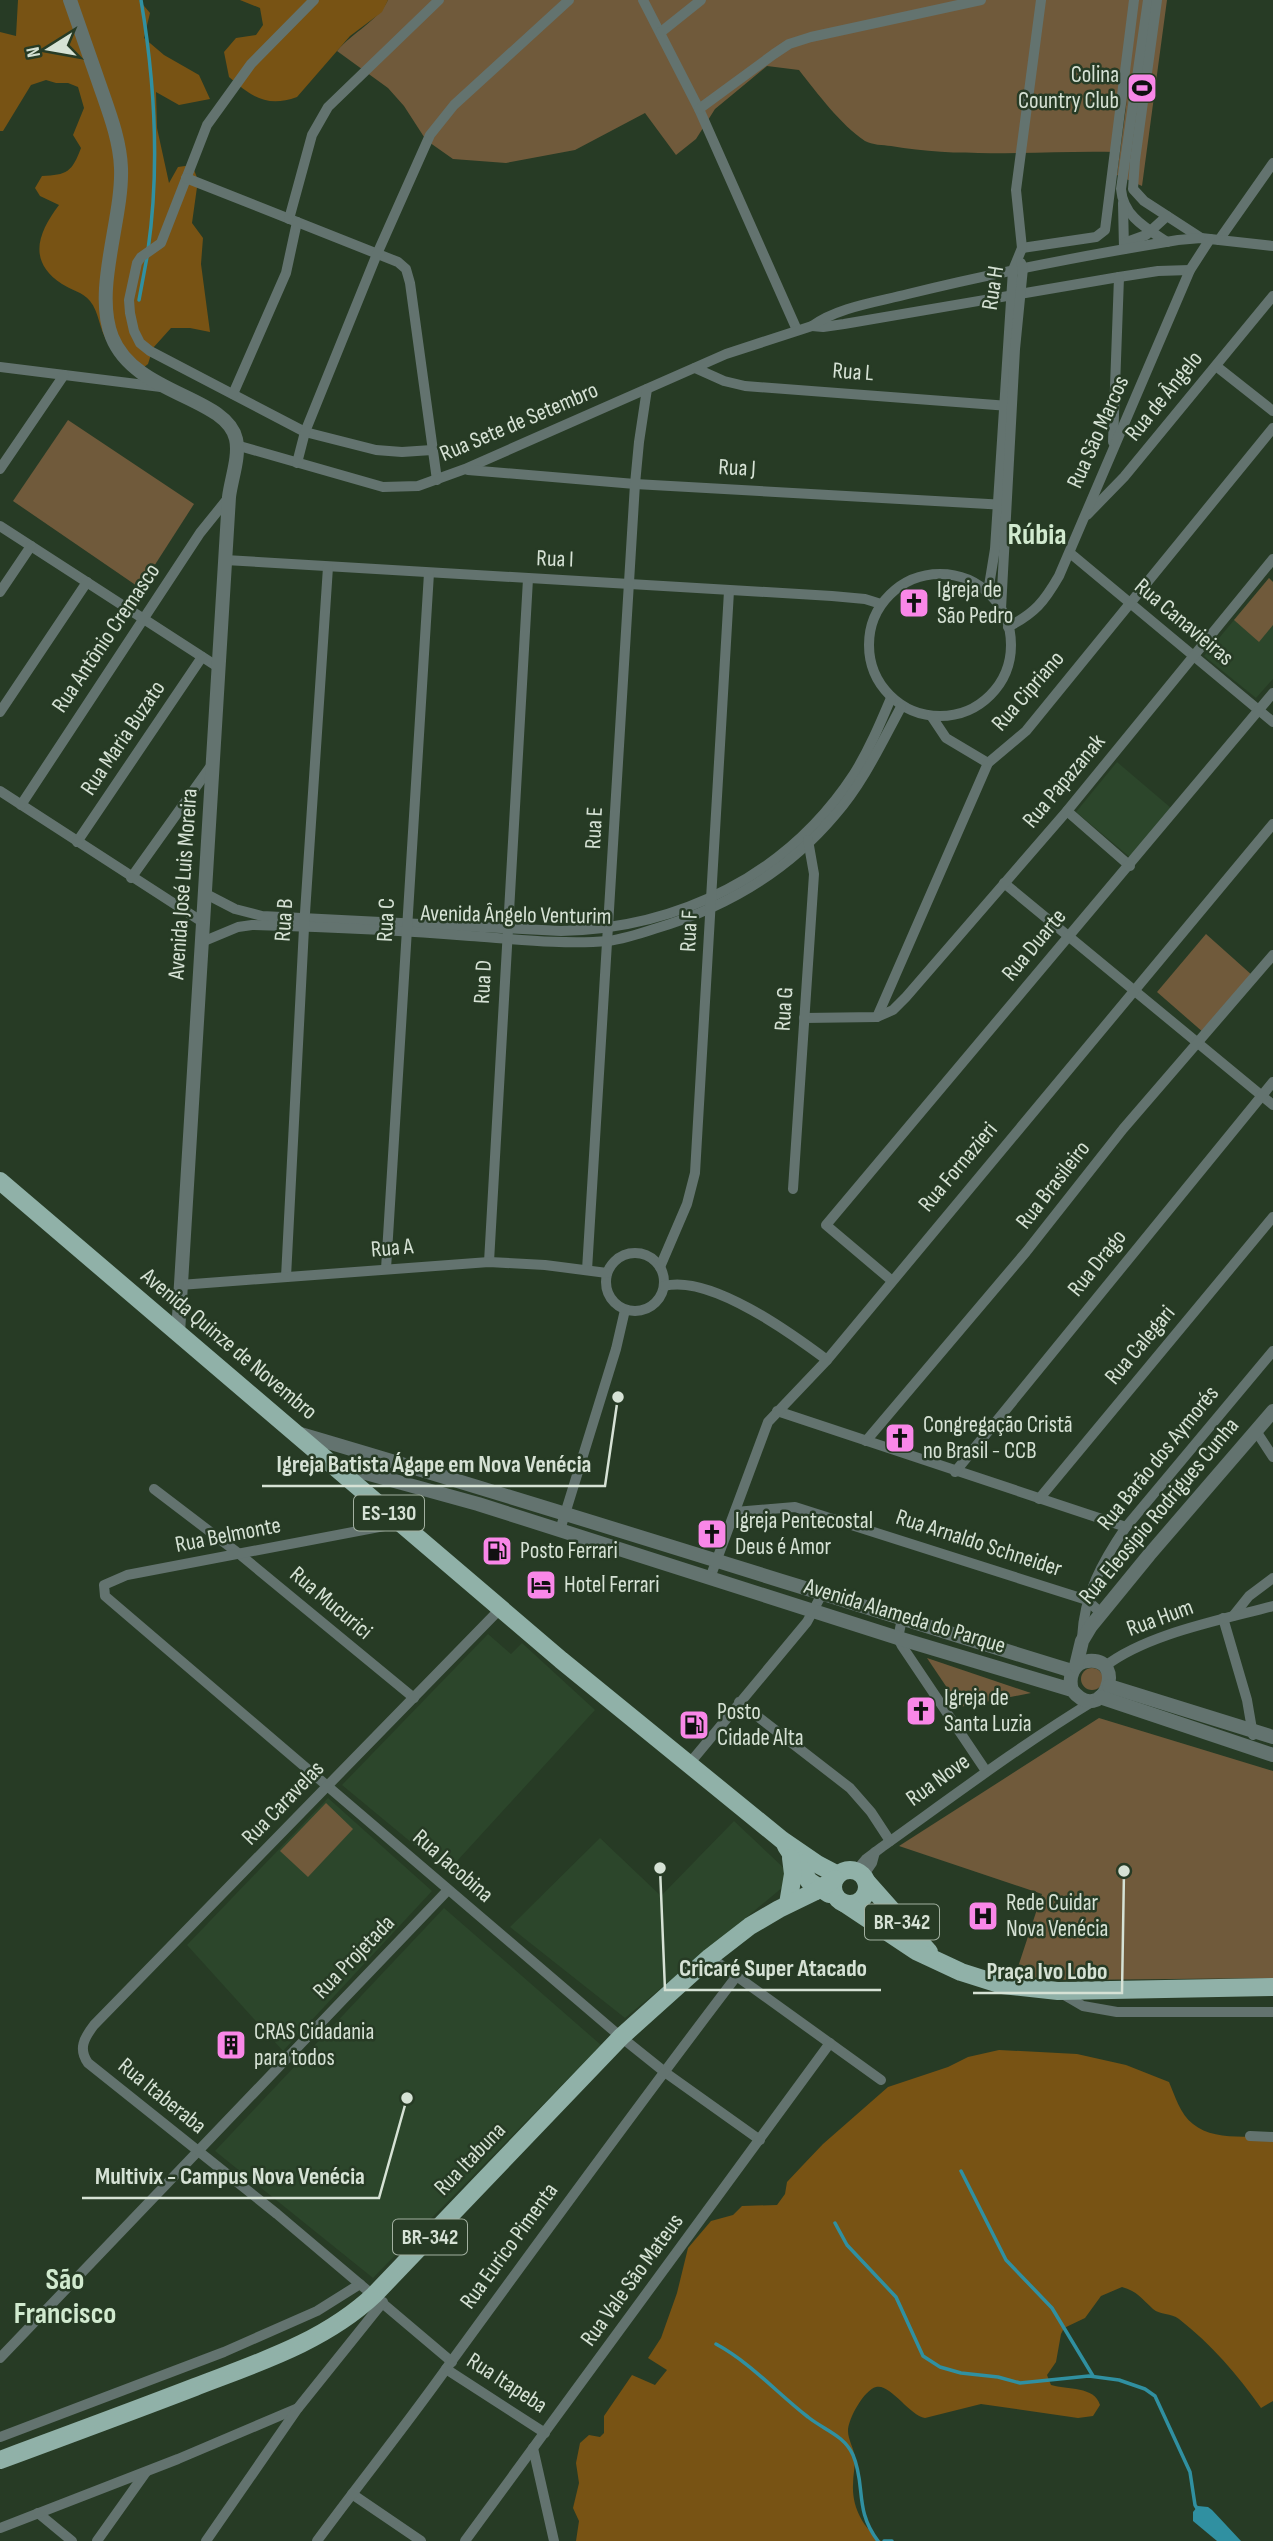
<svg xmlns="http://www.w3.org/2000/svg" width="1273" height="2541" viewBox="0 0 1273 2541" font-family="'Sofia Sans Condensed',sans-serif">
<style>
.built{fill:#2c462b}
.green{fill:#705a3b}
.forest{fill:#785314}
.water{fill:#3090a1}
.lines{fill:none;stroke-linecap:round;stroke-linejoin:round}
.stream{stroke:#3090a1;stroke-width:3.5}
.minor{stroke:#63736f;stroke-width:10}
.tertiary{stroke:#63736f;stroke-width:14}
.primary{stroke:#90b1a8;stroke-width:18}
.labels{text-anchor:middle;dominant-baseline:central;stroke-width:5;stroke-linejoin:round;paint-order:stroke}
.shield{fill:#273b25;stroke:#a2b0a0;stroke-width:2}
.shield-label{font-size:21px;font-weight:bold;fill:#d6e2d5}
.poi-label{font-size:23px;fill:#d6e2d5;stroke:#273b25;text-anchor:start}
.street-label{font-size:23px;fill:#d6e2d5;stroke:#273b25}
.district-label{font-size:30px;font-weight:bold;fill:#d1eacf;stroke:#273b25}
.leader{fill:none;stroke:#d6e2d5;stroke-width:2.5}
.callout-dot{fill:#d6e2d5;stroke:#273b25;stroke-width:2.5}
.callout-label{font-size:24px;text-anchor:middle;font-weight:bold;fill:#d6e2d5;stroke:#273b25;stroke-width:5;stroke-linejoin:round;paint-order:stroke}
</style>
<rect width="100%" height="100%" fill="#273b25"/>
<g class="built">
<path d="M1269,578L1273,582V679L1256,698L1204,656Z"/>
<path d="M1117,762L1171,808L1131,858L1076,812Z"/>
<path d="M488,1634L511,1654L522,1643L595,1710L447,1872L342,1785Z"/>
<path d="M328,1798L432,1891L283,2051L187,1945Z"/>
<path d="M734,1821L787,1871L783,1887L625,2018L510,1927L600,1838L661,1896Z"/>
<path d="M444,1908L601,2045L373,2278L215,2151Z"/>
</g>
<g class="green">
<path d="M388,0H1167L1142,186L1117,175L1127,99L1117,152C1042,150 966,159 891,146C883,145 872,145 865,141C841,125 817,93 799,70L767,66L715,109L696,139L676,155L645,113L575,150L506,163L453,159L426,140L404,106L388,88L337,51C353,32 378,21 388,0Z"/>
<path d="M68,420L194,504L140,588L13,501Z"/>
<path d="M1269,578L1273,582V625L1259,642L1234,620Z"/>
<path d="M1206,934L1253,976L1204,1033L1157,992Z"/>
<path d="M927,1658L1031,1693L960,1707Z"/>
<circle cx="1092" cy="1679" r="11"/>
<path d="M1099,1718L1273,1771V1978L1070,1980L1015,1976L1042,1894L899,1846Z"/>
<path d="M326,1803L353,1829L308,1877L280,1851Z"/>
</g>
<g class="forest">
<path d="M18,0H139L150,13L144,38L164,55L199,75L210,99L179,105L156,92L157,128L169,183L178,167L192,165L198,180L192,223L203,238L201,264L210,332L190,328H171L153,348L148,364L139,371C129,362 114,352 107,341C99,328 99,312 90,301C83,292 71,290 62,284C27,261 38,233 59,205L40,196L35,188L42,176C67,175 72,172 81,148L73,135L84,108L78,87L68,83H56L46,80L31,85L3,131H0V32L16,36Z"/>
<path d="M240,0H388L382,12L350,36L297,97C266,108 251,96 229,77L224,52L236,38L256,35L263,25L260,8Z"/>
<path d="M999,2050L1077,2054L1126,2065L1169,2082C1175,2096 1180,2114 1193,2124C1213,2141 1249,2136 1273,2136V2401L1261,2408C1238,2375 1211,2344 1179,2319C1171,2313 1160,2315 1153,2309C1142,2299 1137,2291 1122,2287L1101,2296L1085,2318L1064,2328L1061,2334L1056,2362L1047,2375L1051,2385C1067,2390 1095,2386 1100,2405L1093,2416L1078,2418L981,2404L925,2418C909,2415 890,2383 876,2387C864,2390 848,2419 848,2431C848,2440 854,2448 855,2458C855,2467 853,2475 853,2485C852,2507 863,2528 881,2541H576L579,2521L573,2508L579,2483L576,2463L580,2443L589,2435L600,2437L604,2433V2416L632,2375L655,2385L667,2370L648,2358L661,2338L677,2293L688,2248L711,2221L733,2215L742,2206L777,2205L785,2194L787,2182L803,2165L823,2144L888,2087L948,2067L968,2057Z"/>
</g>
<path class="water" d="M1198,2506L1208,2507L1212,2510L1241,2541H1217L1193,2521V2512Z"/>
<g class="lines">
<g class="stream">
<path d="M141,0C155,83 160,166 148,250"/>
<path d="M139,300L147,257"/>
<path d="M961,2171L1006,2260L1052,2308L1093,2376"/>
<path d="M835,2223L847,2245L896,2297L923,2356L940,2367L961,2373L998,2377L1020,2383L1089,2376L1119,2380L1145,2389L1155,2396L1190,2472L1195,2505L1198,2510"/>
<path d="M716,2344C751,2363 777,2393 808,2417C824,2430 844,2435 853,2455C866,2485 854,2510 878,2541"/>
<path d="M884,2541H892"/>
</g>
<g class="minor">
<path d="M314,0L251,64L207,125L161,243L141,257L137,263L129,300L130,313L134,331L140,343L150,351L305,432L376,450L402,452L432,450"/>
<path d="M643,0L699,109L797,330"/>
<path d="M1148,0L1121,189C1123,216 1146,228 1167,242"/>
<path d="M1157,0L1135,160L1133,189L1144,201L1201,238"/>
<path d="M661,32L701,0"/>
<path d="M699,109L774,54L789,44L811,37L981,0"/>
<path d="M186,178L398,262L406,269L410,283L437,480"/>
<path d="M1123,203L1124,249"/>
<path d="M289,219L312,135L328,107L439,0"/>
<path d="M1219,240L1273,163"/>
<path d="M1124,243L1146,235L1167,216"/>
<path d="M1022,248L1096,237L1105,230L1134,0"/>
<path d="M812,326L823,327L844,324L1119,277L1158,271L1190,270"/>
<path d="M1216,366L1273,411"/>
<path d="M0,367L161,387"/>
<path d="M695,368L724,381L745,386L1009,406"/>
<path d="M233,394L286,273L297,222"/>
<path d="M1113,442L1119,277"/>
<path d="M236,445L383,487L418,486L465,469L726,354L812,326C838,307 877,302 908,294C997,272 1087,255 1178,240L1201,238L1273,246"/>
<path d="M297,463L305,432L377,254L430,135L454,105L569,0"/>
<path d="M0,469L64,375"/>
<path d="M468,470L635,484L1006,505"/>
<path d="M1087,515L1124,477L1273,296"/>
<path d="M0,526L218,667"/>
<path d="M1070,553L1273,722"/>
<path d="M225,560L832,596L865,599L881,604"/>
<circle cx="940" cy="645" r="71"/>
<path d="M0,592L31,546"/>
<path d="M988,592L995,549L1013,270L1022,248L1016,190L1041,0"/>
<path d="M1001,609L1015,349L1023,268L1021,263"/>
<path d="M1008,627C1035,613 1044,602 1059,576L1190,270L1210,239"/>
<path d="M0,712L87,582"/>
<path d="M932,717L946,738L988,763"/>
<path d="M0,791L204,923"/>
<path d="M21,805L200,533L229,497"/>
<path d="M1067,811L1130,866"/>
<path d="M77,842L202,657"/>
<path d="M131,878L213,763"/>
<path d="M1004,883L1273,1105"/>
<path d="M206,894L235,909L262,916L561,931C680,928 788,875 854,774C869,750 880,724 891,698"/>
<path d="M202,942L238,927L252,925C324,927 398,930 470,936C513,939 565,945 608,941C623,939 639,934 654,929C725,908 787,872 835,815C863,783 881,744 901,707"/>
<path d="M877,1017L988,763L1026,731L1273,428"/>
<path d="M804,1018L877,1017L893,1010L906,997L1067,811L1273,559"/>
<path d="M793,1189L814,874L808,840"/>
<circle cx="635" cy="1282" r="29"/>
<path d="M489,1262L528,579"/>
<path d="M660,1267L687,1204L695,1173L729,591"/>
<path d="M386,1269L429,573"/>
<path d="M587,1270L635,484L639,442L647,389"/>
<path d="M286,1277L304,928L328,567"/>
<path d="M891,1280L826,1225L1273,693"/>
<path d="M180,1285L489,1262L545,1265L607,1273"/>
<path d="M664,1286C710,1274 791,1333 827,1360"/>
<path d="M777,1411L1126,1527"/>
<path d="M1256,1431L1273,1457"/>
<path d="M866,1441L1026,1252L1123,1129L1273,955"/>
<path d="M955,1472L1273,1082"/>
<path d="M154,1489L238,1553L414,1698"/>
<path d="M1039,1499L1273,1217"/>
<path d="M735,1512L795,1507L1087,1600L1102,1614"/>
<path d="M400,1523L127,1575L104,1585L105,1596L621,2037L666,2073L760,2140"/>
<path d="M560,1530L616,1349L625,1310"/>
<path d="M710,1578L768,1422L827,1360L1273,824"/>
<path d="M1233,1616L1249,1596L1273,1578"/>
<path d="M1223,1618L1247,1700L1253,1735"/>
<path d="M902,1619L898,1638L902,1646L986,1771"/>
<path d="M1082,1638C1084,1595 1102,1562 1126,1527L1273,1351"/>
<path d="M1104,1667C1146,1634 1221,1620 1273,1606"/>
<path d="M739,1702L850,1788L871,1812L890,1841"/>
<path d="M689,1764L807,1622L822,1594"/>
<path d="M856,1871L866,1859L882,1847C952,1797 1021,1745 1095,1700"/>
<path d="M863,1876L872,1863L875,1852"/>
<path d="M710,1957L881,2080"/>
<path d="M1059,1992L1083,2006L1117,2012H1273"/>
<path d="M1250,2136L1273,2137"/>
<path d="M0,2358L448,1890"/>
<path d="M452,2362L277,2214L88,2063C78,2049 84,2038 94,2025L501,1608"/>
<path d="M446,2369L545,2433"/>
<path d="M0,2437L224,2352L317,2311L360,2284"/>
<path d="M533,2448L554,2541"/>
<path d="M352,2494L421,2541"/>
<path d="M38,2513L72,2541"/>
<path d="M0,2528L178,2459L298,2408"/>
<path d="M97,2541L146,2472"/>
<path d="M206,2541L298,2408L383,2302"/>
<path d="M317,2541C361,2481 408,2423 451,2362C545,2233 639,2104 736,1977"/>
<path d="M465,2541L830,2043"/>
</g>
<g class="tertiary">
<path d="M70,0C80,29 90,57 100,86C109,112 120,140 121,168C123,219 93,290 112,337C135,395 226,396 236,439C240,456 231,480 229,497L178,1333"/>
<path d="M297,1433C557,1509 814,1592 1072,1671"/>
<path d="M333,1464L478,1504L898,1638L1072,1690C1102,1728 1129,1657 1088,1661C1073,1662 1068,1678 1072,1690"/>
<path d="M1076,1666L1082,1641L1091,1626L1149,1555L1273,1411"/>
<path d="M1109,1686L1273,1737"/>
<path d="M1100,1697L1273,1755"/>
</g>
<g class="primary">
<path d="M0,1181L561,1660L782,1840L817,1864L838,1875"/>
<path d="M786,1846L809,1881L829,1894"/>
<circle cx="850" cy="1887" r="17"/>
<path d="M866,1881L929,1952"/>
<path d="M844,1903L916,1951L961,1972L1002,1985L1058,1991L1273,1987"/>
<path d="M788,1904L793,1874L791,1858"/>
<path d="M0,2460C65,2436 130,2412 195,2387C257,2363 324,2342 374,2295L621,2037L710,1957L750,1926L779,1909L814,1892L835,1879"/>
</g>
</g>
<defs>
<g id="stadium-square" transform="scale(1.575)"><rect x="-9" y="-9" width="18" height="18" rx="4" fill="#f987e8" stroke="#273b25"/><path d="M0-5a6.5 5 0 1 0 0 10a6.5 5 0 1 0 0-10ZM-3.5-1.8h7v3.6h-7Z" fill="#111"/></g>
<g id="church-square" transform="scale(1.575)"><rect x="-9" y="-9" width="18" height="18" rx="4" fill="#f987e8" stroke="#273b25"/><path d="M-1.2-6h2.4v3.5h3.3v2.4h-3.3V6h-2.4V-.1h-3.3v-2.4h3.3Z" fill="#111"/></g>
<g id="fuel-square" transform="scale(1.575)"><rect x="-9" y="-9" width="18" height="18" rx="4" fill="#f987e8" stroke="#273b25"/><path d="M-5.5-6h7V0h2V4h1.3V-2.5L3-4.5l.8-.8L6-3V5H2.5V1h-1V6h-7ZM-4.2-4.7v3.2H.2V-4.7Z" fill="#111"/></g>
<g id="hotel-square" transform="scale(1.575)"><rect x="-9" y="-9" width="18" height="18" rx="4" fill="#f987e8" stroke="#273b25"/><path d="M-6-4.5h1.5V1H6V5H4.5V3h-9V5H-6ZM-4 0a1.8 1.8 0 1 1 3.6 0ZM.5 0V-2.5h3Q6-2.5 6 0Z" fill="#111"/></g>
<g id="hospital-square" transform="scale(1.575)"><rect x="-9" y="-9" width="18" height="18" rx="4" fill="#f987e8" stroke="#273b25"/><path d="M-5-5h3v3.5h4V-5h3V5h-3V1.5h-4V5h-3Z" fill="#111"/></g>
<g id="building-square" transform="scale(1.575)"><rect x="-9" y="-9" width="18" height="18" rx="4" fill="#f987e8" stroke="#273b25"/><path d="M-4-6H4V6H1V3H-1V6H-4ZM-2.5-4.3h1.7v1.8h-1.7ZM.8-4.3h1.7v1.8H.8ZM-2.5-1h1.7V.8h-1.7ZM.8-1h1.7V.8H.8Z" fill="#111"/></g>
</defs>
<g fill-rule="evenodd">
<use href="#stadium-square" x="1142" y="88"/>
<use href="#church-square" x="914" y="603"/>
<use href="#church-square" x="900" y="1438"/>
<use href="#church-square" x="712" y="1534"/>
<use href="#fuel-square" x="497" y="1551"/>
<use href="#hotel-square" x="541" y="1585"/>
<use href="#church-square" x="921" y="1711"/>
<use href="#fuel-square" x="694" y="1725"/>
<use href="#hospital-square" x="983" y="1916"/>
<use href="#building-square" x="231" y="2045"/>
</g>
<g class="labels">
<g class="shield">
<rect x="354" y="1495.5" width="70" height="35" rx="5"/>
<rect x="865" y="1904.5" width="74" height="35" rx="5"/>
<rect x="393" y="2219.5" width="74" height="35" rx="5"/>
</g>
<g class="shield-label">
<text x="389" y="1513">ES-130</text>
<text x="902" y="1922">BR-342</text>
<text x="430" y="2237">BR-342</text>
</g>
<g class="poi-label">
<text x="1119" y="75" text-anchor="end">Colina<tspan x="1119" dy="26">Country Club</tspan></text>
<text x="937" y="590">Igreja de<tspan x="937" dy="26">São Pedro</tspan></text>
<text x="923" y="1425">Congregação Cristã<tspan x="923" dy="26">no Brasil - CCB</tspan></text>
<text x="735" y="1521">Igreja Pentecostal<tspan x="735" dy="26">Deus é Amor</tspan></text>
<text x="520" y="1551">Posto Ferrari</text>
<text x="564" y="1585">Hotel Ferrari</text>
<text x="944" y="1698">Igreja de<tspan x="944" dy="26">Santa Luzia</tspan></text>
<text x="717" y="1712">Posto<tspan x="717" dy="26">Cidade Alta</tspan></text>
<text x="1006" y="1903">Rede Cuidar<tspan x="1006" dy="26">Nova Venécia</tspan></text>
<text x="254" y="2032">CRAS Cidadania<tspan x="254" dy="26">para todos</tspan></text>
</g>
<g class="street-label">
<text transform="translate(993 288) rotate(-81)">Rua H</text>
<text transform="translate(853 372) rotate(4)">Rua L</text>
<text transform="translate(1164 396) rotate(-51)">Rua de Ângelo</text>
<text transform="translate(519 422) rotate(-23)">Rua Sete de Setembro</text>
<text transform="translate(1098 432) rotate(-66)">Rua São Marcos</text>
<text transform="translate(737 468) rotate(3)">Rua J</text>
<text transform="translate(555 559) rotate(2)">Rua I</text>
<text transform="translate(1184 622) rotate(40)">Rua Canavieiras</text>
<text transform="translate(106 638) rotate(-56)">Rua Antônio Cremasco</text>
<text transform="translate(1028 691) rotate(-49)">Rua Cipriano</text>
<text transform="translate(123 738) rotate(-56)">Rua Maria Buzato</text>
<text transform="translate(1064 781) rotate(-50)">Rua Papazanak</text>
<text transform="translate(594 828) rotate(-87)">Rua E</text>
<text transform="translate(183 884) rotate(-86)">Avenida José Luis Moreira</text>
<text transform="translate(516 915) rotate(1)">Avenida Ângelo Venturim</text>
<text transform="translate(284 920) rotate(-86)">Rua B</text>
<text transform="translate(386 920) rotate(-87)">Rua C</text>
<text transform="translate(689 931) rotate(-87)">Rua F</text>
<text transform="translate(1034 945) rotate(-50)">Rua Duarte</text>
<text transform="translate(483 982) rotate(-87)">Rua D</text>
<text transform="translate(784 1009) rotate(-86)">Rua G</text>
<text transform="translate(958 1167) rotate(-50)">Rua Fornazieri</text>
<text transform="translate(1053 1185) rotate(-52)">Rua Brasileiro</text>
<text transform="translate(392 1248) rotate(-5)">Rua A</text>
<text transform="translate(1097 1263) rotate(-51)">Rua Drago</text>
<text transform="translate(229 1344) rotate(40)">Avenida Quinze de Novembro</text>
<text transform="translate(1140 1345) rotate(-50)">Rua Calegari</text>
<text transform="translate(1158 1458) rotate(-51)">Rua Barão dos Aymorés</text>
<text transform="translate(1159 1511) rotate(-50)">Rua Eleosipio Rodrigues Cunha</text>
<text transform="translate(228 1535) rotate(-11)">Rua Belmonte</text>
<text transform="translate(979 1543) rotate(18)">Rua Arnaldo Schneider</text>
<text transform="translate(331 1603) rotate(40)">Rua Mucurici</text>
<text transform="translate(905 1616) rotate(17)">Avenida Alameda do Parque</text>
<text transform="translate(1160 1618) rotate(-20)">Rua Hum</text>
<text transform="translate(938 1780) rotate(-36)">Rua Nove</text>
<text transform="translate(283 1803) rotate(-46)">Rua Caravelas</text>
<text transform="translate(453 1866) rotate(41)">Rua Jacobina</text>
<text transform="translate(354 1957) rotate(-46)">Rua Projetada</text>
<text transform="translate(162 2096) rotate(39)">Rua Itaberaba</text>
<text transform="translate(470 2159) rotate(-46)">Rua Itabuna</text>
<text transform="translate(509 2246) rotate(-54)">Rua Eurico Pimenta</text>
<text transform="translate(632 2280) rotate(-54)">Rua Vale São Mateus</text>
<text transform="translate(507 2383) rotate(33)">Rua Itapeba</text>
</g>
<g class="district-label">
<text x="1037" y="535">Rúbia</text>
<text x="65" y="2280">São<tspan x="65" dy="34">Francisco</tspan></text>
</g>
</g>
<path class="leader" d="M618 1397L605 1486H262M660 1868L665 1990H881M1124 1871L1122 1993H973M407 2098L379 2198H82"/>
<g class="callout-dot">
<circle cx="618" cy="1397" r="7"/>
<circle cx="660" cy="1868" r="7"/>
<circle cx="1124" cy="1871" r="7"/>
<circle cx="407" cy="2098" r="7"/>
</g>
<g class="callout-label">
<text x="434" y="1472">Igreja Batista Ágape em Nova Venécia</text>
<text x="773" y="1976">Cricaré Super Atacado</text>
<text x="1047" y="1979">Praça Ivo Lobo</text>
<text x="230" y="2184">Multivix - Campus Nova Venécia</text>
</g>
<g transform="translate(49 49) rotate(259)" stroke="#273b25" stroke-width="5" paint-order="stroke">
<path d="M0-5L12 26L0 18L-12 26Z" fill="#d6e2d5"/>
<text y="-10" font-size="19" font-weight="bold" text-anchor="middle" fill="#d6e2d5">N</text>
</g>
</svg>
